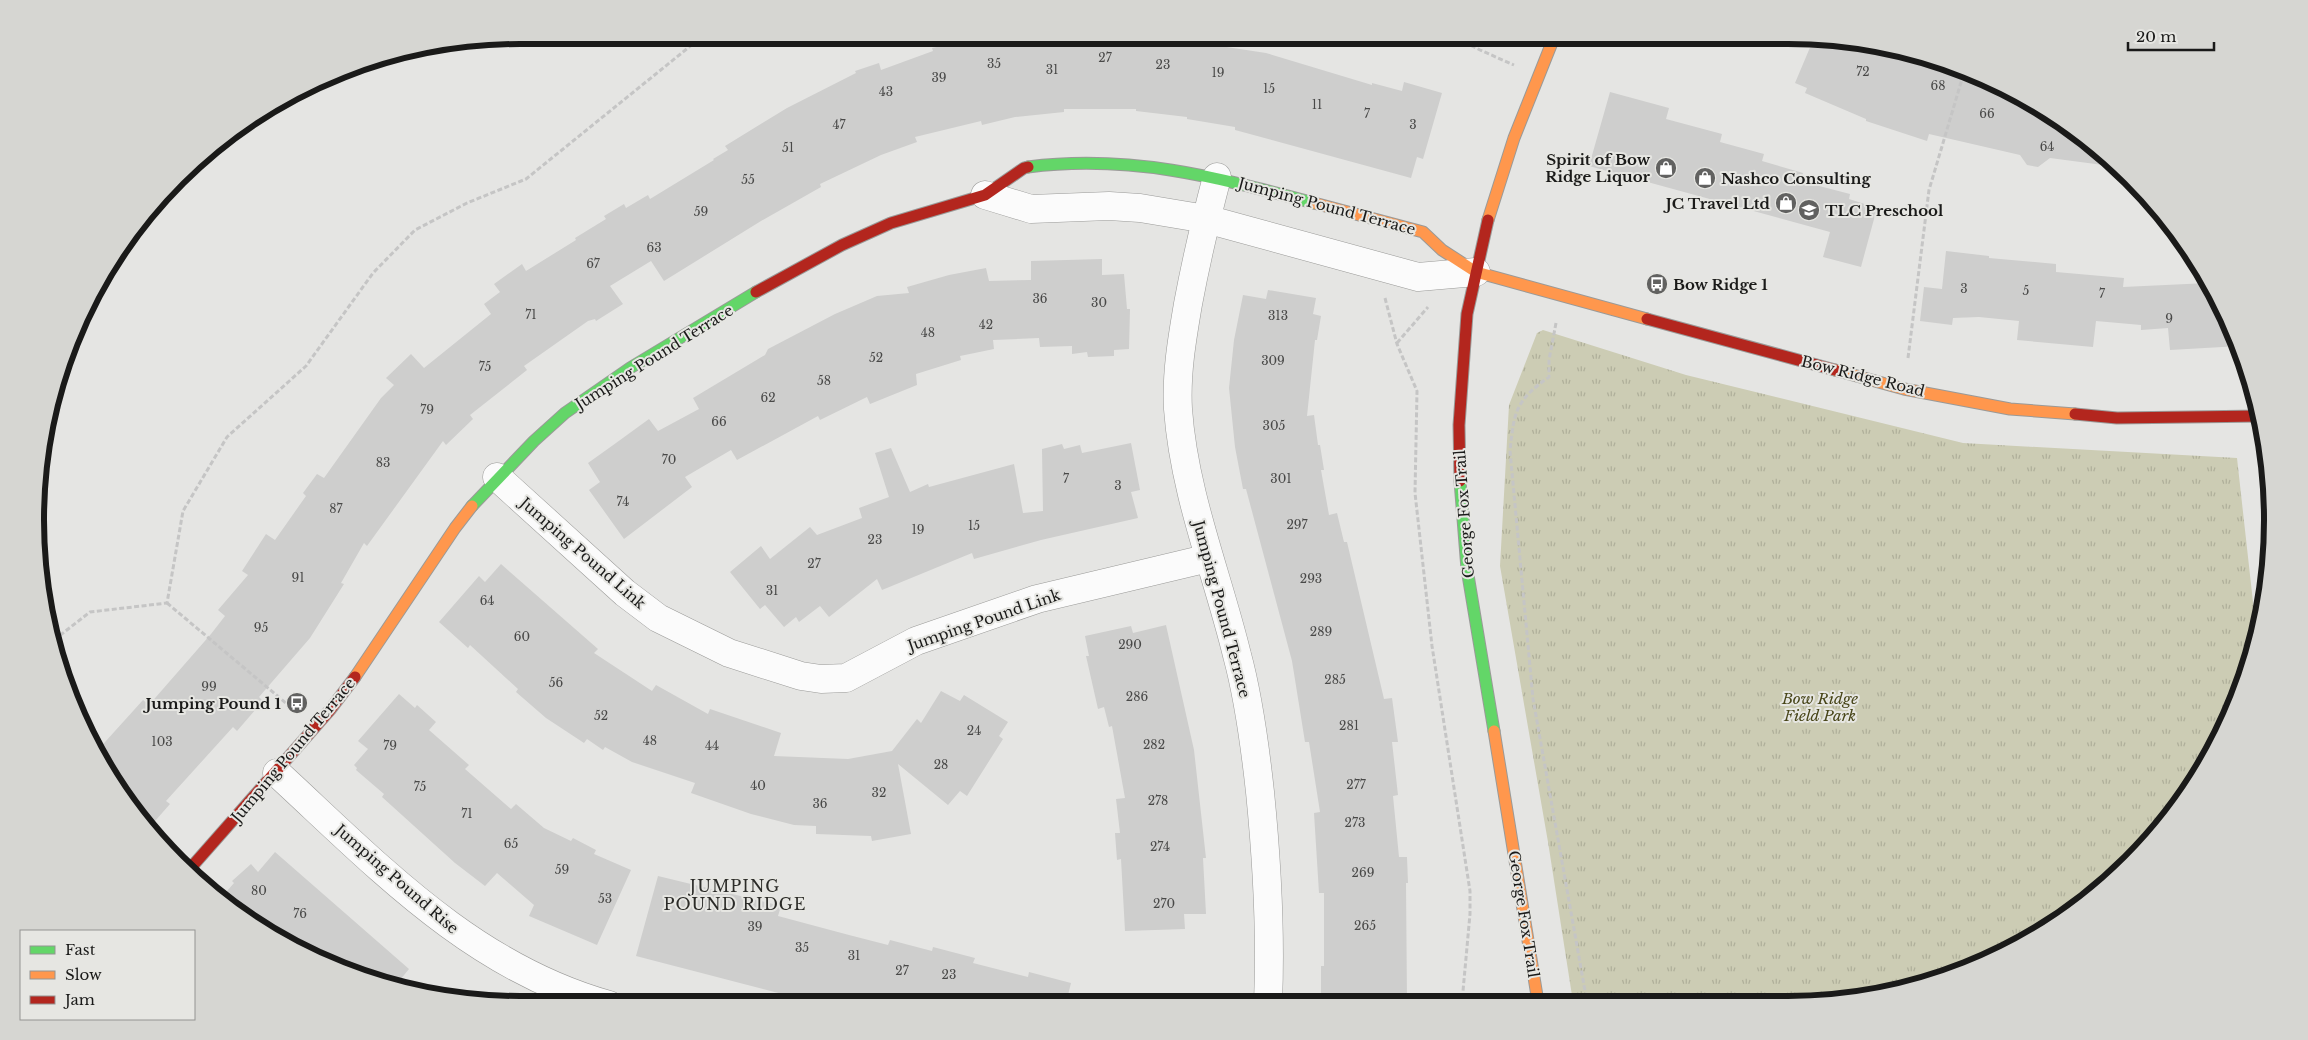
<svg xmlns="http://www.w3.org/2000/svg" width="2308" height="1040" viewBox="0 0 2308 1040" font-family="'Libre Baskerville',serif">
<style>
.park{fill:url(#park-tufts)}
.building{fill:#cececd}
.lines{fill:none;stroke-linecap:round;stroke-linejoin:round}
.street-casing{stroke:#9a9a98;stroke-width:29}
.fast-casing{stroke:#9a9a98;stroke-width:13}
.slow-casing{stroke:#9a9a98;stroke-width:13}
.jam-casing{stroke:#9a9a98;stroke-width:13}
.path{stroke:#c5c5c5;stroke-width:3;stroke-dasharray:5 2.5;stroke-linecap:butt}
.street{stroke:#fbfbfb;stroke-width:28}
.fast{stroke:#63d668;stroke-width:11}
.slow{stroke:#ff974d;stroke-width:11}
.jam{stroke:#b3261e;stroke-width:11}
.labels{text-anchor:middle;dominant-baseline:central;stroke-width:4;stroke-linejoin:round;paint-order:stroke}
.number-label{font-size:12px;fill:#494948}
.poi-label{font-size:15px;font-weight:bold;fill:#1a1a19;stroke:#e6e6e2;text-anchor:end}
.street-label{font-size:15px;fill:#1a1a19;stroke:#e6e6e2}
.park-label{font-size:15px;font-style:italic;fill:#474518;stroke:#e6e6e2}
.neighbourhood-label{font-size:16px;letter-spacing:1px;fill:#2b2b28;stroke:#e6e6e2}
.rim{fill:none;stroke:#1a1a19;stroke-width:6}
</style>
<defs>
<pattern id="park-tufts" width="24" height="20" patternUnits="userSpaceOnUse" patternTransform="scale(1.25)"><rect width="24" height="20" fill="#ccccb4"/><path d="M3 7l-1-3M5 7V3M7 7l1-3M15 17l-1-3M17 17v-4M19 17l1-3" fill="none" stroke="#afaf9a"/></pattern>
</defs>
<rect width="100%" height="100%" fill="#e5e5e3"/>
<path class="park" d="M1543,330L1686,375L1963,443L2237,458L2257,638L2236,705L2173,815L2083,905L1974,968L1852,1001L1573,1002L1548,842L1500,566L1509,405L1537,333Z"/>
<g class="building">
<path d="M990,35H1187V41L1266,53L1372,85V83L1402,91L1404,82L1442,93L1423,159L1417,157L1411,178L1235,130V127L1187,119V117L1136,111V109H1064V112L1015,117L982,125L981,121L915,137L917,142L881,155L820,184L821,187L761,221L664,281L651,261L610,286L623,304L596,321L595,319L588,321L524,366L527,370L470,415L473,419L446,445L443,441L367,546L364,543L341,583L344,584L310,638L259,697L263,701L237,731L233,727L166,801L170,804L148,829L135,815L100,762L96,752L143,700L149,705L211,634L225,616L218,610L248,575L242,571L266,534L275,540L306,496L303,493L317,474L324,478L381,398L394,385L386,378L411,354L424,368L491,314L484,304L500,292L494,284L522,264L526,271L576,240L575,238L606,219L604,216L624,204L626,208L648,195L650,199L714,160L713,159L728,150L725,146L787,108L856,73L855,71L879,63L881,70L933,51L932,48Z"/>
<path d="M1814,38L1872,43L1994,83L2057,117L2118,167L2050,158L2038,167L2027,165L2020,155L1929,134L1927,141L1866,121V119L1805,93L1807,88L1795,83Z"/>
<path d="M1610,92L1669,108L1666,119L1722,134L1720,142L1764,154L1762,161L1803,173L1800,181L1850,194L1849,199L1877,208L1861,267L1823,257L1830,232L1589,166Z"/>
<path d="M1946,251L1989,256V258L2056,264V272L2124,278L2123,287L2208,283L2236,334L2240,346L2170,350L2168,328L2141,330V325L2096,321L2093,347L2017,340L2019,321L1979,317L1953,318L1952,325L1920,321L1924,287L1942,289Z"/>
<path d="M1102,259V275L1124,274L1127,309H1130L1129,349L1114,350V356L1088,357L1087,352L1072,354V346L1040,347L1039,338L993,340L994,349L960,356L961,360L916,374L917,385L870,404L867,397L820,420L818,416L737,460L731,450L685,477L692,487L624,539L589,490L600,482L588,463L616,443L649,419L658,431L699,409L693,398L765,355L768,349L835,314L877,296L909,293L907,287L949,275L986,268L989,281L1031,280V261Z"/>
<path d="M1268,290L1316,298L1313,314L1321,316L1317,340H1315L1307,416L1314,415L1318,445H1320L1324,470H1321L1329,515L1337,513L1344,542H1347L1384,699L1392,698L1398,742H1392L1398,795L1393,796L1399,857H1407L1408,883H1406L1407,1002H1344V998H1321V966H1324V893H1319L1314,813L1320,812L1309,742H1305L1292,661L1246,489H1243L1235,447L1229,388L1234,340L1243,295L1266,299Z"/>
<path d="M1131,443L1140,490L1131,492L1138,518L1041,540L974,559L972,553L882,590L877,579L829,617L820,606L799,622L796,617L784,627L765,605L760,609L730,572L761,546L770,559L810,527L817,535L862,518L859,508L889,497L875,453L891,448L910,492L928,484L929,487L1014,464L1023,513L1043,511L1042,449L1062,444L1064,449L1080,445L1082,453Z"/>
<path d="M501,564L598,649L594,653L652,691L656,685L708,714L710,709L781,733L774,756L848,759L892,751L917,719L921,723L941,691L960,701L964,695L1008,722L999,736L1003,739L967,796L960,791L948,805L898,764L911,834L872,841L871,836L816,834V826L794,825L751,814L691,793L695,783L632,762L605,747L603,750L587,739L584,743L546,718L516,692L518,689L470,645L468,648L439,622L479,576L485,582Z"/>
<path d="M1166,625L1194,750L1206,858H1203L1206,914H1184L1185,929L1125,931L1121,859L1117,860L1115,833H1120L1116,799L1125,798L1112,726L1109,727L1104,707L1098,709L1086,656H1089L1085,636L1131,626L1133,633Z"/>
<path d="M399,694L415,708L417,705L436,722L429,730L469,765L465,769L511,809L516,804L544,828L571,841L573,838L596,850L594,854L631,870L597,945L529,916L534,905L497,873L485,886L455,863L382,797L384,794L356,770L357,768L354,765L368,749L358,741Z"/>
<path d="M275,852L409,969L395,986L335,968L221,898L234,883L232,881L251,864L258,872Z"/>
<path d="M658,876L781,906L778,916L849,935L888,945L890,940L932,951L933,947L975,958L973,963L1028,977L1029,972L1071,983L1066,1003L821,1004L636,956Z"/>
</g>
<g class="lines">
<g class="street-casing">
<g id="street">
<path d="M1217,177C1206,219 1196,261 1188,304C1182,339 1176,374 1178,409C1184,494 1217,573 1237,655C1249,699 1255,746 1260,792C1267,862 1271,932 1268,1003"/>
<path d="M985,195L1031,209L1109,206L1140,208L1206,219L1418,277L1476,272"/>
<path d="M497,477L625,593L658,618L729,653L801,676L821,679L846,678L916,641L1037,599L1209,558"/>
<path d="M277,773C378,866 472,967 609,1005"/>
</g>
</g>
<g class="fast-casing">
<g id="fast">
<path d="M1028,167C1130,154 1216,177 1314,203"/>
<path d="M1460,481L1467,569L1494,731"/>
<path d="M472,506L534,441L565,413L630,368L756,292"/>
</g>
</g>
<g class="slow-casing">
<g id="slow">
<path d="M1314,203L1423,232L1442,250L1476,272L1647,319"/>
<path d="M1488,220L1514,138L1555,35"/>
<path d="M1835,370L1904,389L2010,409L2075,414"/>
<path d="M355,677L455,528L472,506"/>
<path d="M1494,731L1538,1002"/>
</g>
</g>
<g class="jam-casing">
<g id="jam">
<path d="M756,292L842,245L891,223L985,195L1024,168L1028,167"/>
<path d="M1647,319L1835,370"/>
<path d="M2075,414L2117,418L2261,416"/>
<path d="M1460,481L1459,425L1467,314L1488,220"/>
<path d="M188,871L330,710L355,677"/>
</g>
</g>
<g class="path">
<path d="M1451,35L1480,50L1514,65"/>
<path d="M1385,298L1397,344L1417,391L1415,493L1432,646L1470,891V914L1462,1002"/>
<path d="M1556,323L1549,360V377C1515,401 1514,412 1510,451L1533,699L1587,1002"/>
<path d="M1397,343L1428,307"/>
<path d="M1908,358L1929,190L1965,69"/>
<path d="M167,603L293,709"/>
<path d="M54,640L90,612L167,603L183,511L227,437L306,366L373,273L415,230L467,203L526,179L704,35"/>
</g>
<use href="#street" class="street"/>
<use href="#fast" class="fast"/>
<use href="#slow" class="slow"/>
<use href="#jam" class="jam"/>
</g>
<defs>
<g id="shop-disc" transform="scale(1.125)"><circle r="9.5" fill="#616160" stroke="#e6e6e2"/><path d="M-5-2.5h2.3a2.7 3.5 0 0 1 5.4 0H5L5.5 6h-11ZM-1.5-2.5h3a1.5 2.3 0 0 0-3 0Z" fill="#fff"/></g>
<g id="school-disc" transform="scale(1.125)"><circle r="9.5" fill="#616160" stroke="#e6e6e2"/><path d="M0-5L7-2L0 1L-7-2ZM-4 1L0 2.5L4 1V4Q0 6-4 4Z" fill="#fff"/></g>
<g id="bus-disc" transform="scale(1.125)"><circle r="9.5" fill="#616160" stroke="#e6e6e2"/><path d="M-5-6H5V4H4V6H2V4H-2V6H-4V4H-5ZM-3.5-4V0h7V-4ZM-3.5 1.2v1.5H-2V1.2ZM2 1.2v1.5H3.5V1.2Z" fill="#fff"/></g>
</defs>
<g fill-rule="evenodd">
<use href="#shop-disc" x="1666" y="168"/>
<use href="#shop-disc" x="1705" y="178"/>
<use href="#shop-disc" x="1786" y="203"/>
<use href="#school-disc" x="1809" y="210"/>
<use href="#bus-disc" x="1657" y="284"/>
<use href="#bus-disc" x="297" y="703"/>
</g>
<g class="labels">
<g class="number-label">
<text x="1105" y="57">27</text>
<text x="994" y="63">35</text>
<text x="1163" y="64">23</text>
<text x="1052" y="69">31</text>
<text x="1863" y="71">72</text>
<text x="1218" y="72">19</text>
<text x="939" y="77">39</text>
<text x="1938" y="85">68</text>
<text x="1269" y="88">15</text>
<text x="886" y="91">43</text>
<text x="1317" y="104">11</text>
<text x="1367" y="113">7</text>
<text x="1987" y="113">66</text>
<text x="839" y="124">47</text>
<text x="1413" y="124">3</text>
<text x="2047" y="146">64</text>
<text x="788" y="147">51</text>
<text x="748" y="179">55</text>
<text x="701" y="211">59</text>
<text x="654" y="247">63</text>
<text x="593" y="263">67</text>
<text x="1964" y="288">3</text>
<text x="2026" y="290">5</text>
<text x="2102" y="293">7</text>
<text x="1040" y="298">36</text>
<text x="1099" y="302">30</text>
<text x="531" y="314">71</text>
<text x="1278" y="315">313</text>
<text x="2169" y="318">9</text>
<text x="986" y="324">42</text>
<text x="928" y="332">48</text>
<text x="876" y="357">52</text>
<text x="1273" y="360">309</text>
<text x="485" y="366">75</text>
<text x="824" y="380">58</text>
<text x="768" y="397">62</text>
<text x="427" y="409">79</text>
<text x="719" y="421">66</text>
<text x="1274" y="425">305</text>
<text x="669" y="459">70</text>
<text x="383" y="462">83</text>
<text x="1066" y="478">7</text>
<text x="1281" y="478">301</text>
<text x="1118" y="485">3</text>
<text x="623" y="501">74</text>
<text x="336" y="508">87</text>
<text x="1297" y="524">297</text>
<text x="974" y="525">15</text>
<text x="918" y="529">19</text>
<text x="875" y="539">23</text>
<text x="814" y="563">27</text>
<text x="298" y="577">91</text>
<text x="1311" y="578">293</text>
<text x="772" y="590">31</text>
<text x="487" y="600">64</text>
<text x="261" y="627">95</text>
<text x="1321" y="631">289</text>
<text x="522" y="636">60</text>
<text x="1130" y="644">290</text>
<text x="1335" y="679">285</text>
<text x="556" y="682">56</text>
<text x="209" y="686">99</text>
<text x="1137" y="696">286</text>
<text x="601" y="715">52</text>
<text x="1349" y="725">281</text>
<text x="974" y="730">24</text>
<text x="650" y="740">48</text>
<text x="162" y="741">103</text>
<text x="1154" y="744">282</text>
<text x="390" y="745">79</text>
<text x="712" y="745">44</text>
<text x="941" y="764">28</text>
<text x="1356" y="784">277</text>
<text x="758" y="785">40</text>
<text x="420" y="786">75</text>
<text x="879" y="792">32</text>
<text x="1158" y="800">278</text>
<text x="820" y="803">36</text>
<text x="467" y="813">71</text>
<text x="1355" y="822">273</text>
<text x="511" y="843">65</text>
<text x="1160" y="846">274</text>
<text x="562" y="869">59</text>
<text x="1363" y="872">269</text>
<text x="259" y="890">80</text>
<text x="605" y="898">53</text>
<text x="1164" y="903">270</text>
<text x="300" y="913">76</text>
<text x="1365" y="925">265</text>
<text x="755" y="926">39</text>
<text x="802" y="947">35</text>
<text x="854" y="955">31</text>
<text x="902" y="970">27</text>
<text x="949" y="974">23</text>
</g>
<g class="poi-label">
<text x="1650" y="159">Spirit of Bow<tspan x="1650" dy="17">Ridge Liquor</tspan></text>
<text x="1721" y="178" text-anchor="start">Nashco Consulting</text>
<text x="1770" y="203">JC Travel Ltd</text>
<text x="1825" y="210" text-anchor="start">TLC Preschool</text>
<text x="1673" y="284" text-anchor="start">Bow Ridge 1</text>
<text x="281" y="703">Jumping Pound 1</text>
</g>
<g class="street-label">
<text transform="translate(1327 206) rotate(15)">Jumping Pound Terrace</text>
<text transform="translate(654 357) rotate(-32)">Jumping Pound Terrace</text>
<text transform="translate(1863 376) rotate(14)">Bow Ridge Road</text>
<text transform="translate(1464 514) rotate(-94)">George Fox Trail</text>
<text transform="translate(583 553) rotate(41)">Jumping Pound Link</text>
<text transform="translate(1222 609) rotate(75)">Jumping Pound Terrace</text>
<text transform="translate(984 620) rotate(-19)">Jumping Pound Link</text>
<text transform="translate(293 750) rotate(-50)">Jumping Pound Terrace</text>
<text transform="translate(397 879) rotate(41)">Jumping Pound Rise</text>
<text transform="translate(1524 914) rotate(81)">George Fox Trail</text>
</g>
<g class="park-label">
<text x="1820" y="698">Bow Ridge<tspan x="1820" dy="17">Field Park</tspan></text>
</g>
<g class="neighbourhood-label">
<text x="735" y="886">JUMPING<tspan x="735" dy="18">POUND RIDGE</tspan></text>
</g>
</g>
<path d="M0 0H2308V1040H0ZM520 44H1788A476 476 0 0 1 2264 520V520A476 476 0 0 1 1788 996H520A476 476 0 0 1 44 520V520A476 476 0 0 1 520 44Z" fill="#d6d6d2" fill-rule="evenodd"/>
<path class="rim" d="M520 44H1788A476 476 0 0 1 2264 520V520A476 476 0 0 1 1788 996H520A476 476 0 0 1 44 520V520A476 476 0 0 1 520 44Z"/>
<rect x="20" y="930" width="175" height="90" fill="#e6e6e2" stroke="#949492"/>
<rect x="30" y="946" width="25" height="8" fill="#63d668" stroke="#949492"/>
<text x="65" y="955" font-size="15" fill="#1a1a19">Fast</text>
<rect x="30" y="971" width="25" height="8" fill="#ff974d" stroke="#949492"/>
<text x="65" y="980" font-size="15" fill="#1a1a19">Slow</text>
<rect x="30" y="996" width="25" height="8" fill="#b3261e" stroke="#949492"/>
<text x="65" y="1005" font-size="15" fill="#1a1a19">Jam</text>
<path d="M2128 42v8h86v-8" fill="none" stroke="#1a1a19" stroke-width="2.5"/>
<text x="2136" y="42" font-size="15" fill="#1a1a19" stroke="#e6e6e2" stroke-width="4" paint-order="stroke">20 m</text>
</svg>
